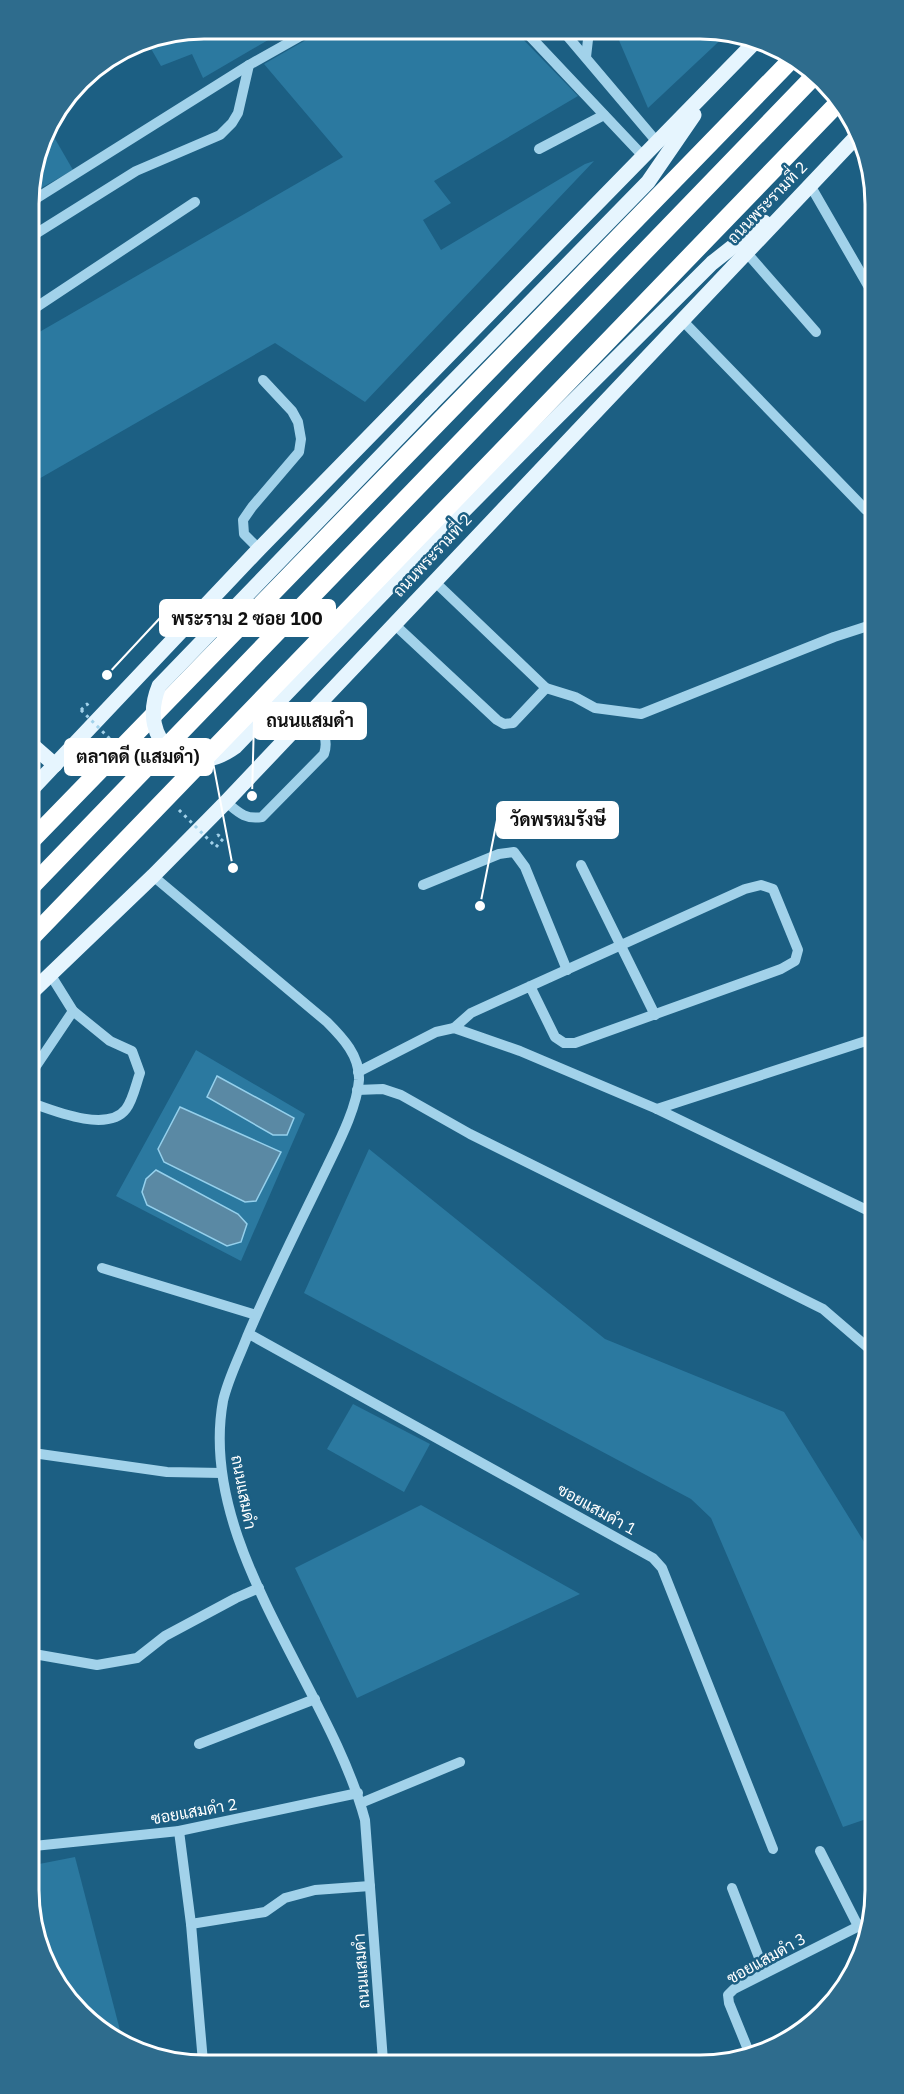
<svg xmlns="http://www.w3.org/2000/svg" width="904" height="2094" viewBox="0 0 904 2094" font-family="'IBM Plex Sans',Sarabun,sans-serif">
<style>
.green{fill:#2b79a0;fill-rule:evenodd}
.water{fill:#5a89a4;stroke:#95d0ec;stroke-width:1.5}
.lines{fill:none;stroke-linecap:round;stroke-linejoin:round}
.path{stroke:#a2d2ea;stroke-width:3;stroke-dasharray:3 4.5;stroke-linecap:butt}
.minor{stroke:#a2d2ea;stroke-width:10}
.major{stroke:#e6f5fe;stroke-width:15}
.highway{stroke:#fff;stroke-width:18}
.path-bridge{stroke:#a2d2ea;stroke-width:3;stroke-dasharray:3 4.5;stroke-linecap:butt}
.major-bridge{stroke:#e6f5fe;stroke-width:15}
.highway-bridge{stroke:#fff;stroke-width:18}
.labels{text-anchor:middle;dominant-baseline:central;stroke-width:5;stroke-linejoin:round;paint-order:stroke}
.street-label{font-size:16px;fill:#fff;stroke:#1c5f83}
.rim{fill:none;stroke:#fff;stroke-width:3}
.leader{fill:none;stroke:#fff;stroke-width:2}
.callout-dot{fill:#fff;stroke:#1c5f83;stroke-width:2}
.callout{fill:#fff;stroke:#fff;stroke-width:2}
.callout-label{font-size:18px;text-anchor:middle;font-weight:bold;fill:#111}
</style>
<rect width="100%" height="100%" fill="#1c5f83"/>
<g class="green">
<path d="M204,29H287L203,78L192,54L161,66L146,40Z"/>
<path d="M325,29L514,30L578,96L434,181L451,203L423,220L441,250L585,164L594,161L365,402L275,343L30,484L29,338L343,157L264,64Z"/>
<path d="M615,31L729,32L648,108Z"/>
<path d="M47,125L73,170L29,195V192Z"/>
<path d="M196,1050L305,1114L241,1261L116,1196ZM180,1107L281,1152L267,1176Z"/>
<path d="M369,1149L605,1339L784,1412L874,1558L875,1816L843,1827L711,1518L691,1499L304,1293Z"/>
<path d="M353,1404L430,1444L404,1492L327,1449Z"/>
<path d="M421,1505L580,1594L357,1698L295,1568Z"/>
<path d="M75,1857L122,2038L88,2022L34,1935V1865Z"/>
</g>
<g class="water">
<path d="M217,1076L294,1118L287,1135H273L207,1097Z"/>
<path d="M180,1107L281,1152L256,1201L245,1202L164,1162L158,1149Z"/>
<path d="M156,1170L238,1214L247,1224L241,1242L227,1246L147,1205L142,1192L146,1179Z"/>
</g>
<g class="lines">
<g class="path">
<path d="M81,710L87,704L89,707"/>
<path d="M216,847L223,839L218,835L217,836"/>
</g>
<g class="minor">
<path d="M525,31L643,156"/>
<path d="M563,31L657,142"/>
<path d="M586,57L589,31"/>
<path d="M539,149L604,115"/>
<path d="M810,185L870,289"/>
<path d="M29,203L249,65L313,29"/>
<path d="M29,238L136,171L220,135L232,123L238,113L249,65"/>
<path d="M746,252L816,332"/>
<path d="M29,312L195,202"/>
<path d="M682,320L866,510"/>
<path d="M259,549L244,534L243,520L252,507L299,452L301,439L298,422L292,411L263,380"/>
<path d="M434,581L546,688L575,697L595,708L641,714L834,637L871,625"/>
<path d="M394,624L497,720L504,724L513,723L546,688"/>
<path d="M226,802C238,812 245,820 262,817L324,754C330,736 319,727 309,713"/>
<path d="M581,865L655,1015"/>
<path d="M153,876L327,1022C343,1038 360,1056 359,1080C357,1108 338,1144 326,1169C299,1225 271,1280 247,1337C239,1358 228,1379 223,1401C197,1545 329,1686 365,1820L383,2061"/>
<path d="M423,885L499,854L514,852L525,867L567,970"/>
<path d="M454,1028L471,1013L745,889L761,885L773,889L798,950L795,961L781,969L575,1043H564L555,1037L530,986"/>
<path d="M32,1072L73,1011"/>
<path d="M358,1072L436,1032L454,1028L520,1051L657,1109L873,1213"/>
<path d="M357,1090L383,1089L401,1095L470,1134L823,1309L873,1352"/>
<path d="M32,1103C54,1111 108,1133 126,1109C133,1100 136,1084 140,1073L132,1051L110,1041L73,1011L50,974"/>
<path d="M657,1109L872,1039"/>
<path d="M102,1268L256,1315"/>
<path d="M249,1334L653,1558L662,1568L773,1849"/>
<path d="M33,1453L167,1472L222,1473"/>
<path d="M34,1654L97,1665L137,1658L165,1636L236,1598L259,1588"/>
<path d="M199,1744L315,1699"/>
<path d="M361,1803L460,1762"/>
<path d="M179,1831L191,1924L203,2062"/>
<path d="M34,1846L179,1831L358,1793"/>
<path d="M820,1851L858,1926"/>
<path d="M732,1888L765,1973"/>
<path d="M191,1924L265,1912L285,1898L315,1890L370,1886"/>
<path d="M751,2057L729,2003L728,1995L734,1989L871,1920"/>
<path d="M726,2060L748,2052"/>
</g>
<g class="major">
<path d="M431,404L648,182L694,115"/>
<path d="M533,441L712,263L764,222"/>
<path d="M31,744L55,765"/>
<path d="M31,790L259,549L755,42"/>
<path d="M31,993L153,876L226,802L856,137"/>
</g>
<path class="highway" d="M31,841L791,60"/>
<g class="path-bridge">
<path d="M81,710L131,760"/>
<path d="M179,810L216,847"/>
</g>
<path class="major-bridge" d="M431,404L159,686C136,742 187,782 235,747L411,564L533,441"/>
<g class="highway-bridge">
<path d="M31,887L817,73"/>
<path d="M31,938L836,105"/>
</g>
</g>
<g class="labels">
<g class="street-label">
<text transform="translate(767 202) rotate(-46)">ถนนพระรามที่ 2</text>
<text transform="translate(432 555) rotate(-47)">ถนนพระรามที่ 2</text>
<text transform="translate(244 1492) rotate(79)">ถนนแสมดำ</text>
<text transform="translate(597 1509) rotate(29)">ซอยแสมดำ 1</text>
<text transform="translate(194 1811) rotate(-10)">ซอยแสมดำ 2</text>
<text transform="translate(766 1958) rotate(-29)">ซอยแสมดำ 3</text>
<text transform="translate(361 1971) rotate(-94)">ถนนแสมดำ</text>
</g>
</g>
<path d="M0 0H904V2094H0ZM204 39H700A165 165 0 0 1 865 204V1890A165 165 0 0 1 700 2055H204A165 165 0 0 1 39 1890V204A165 165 0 0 1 204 39Z" fill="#2e6c8d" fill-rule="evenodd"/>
<path class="rim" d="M204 39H700A165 165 0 0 1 865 204V1890A165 165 0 0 1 700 2055H204A165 165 0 0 1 39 1890V204A165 165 0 0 1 204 39Z"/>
<path class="leader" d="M107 675L160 618M252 796L254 721M233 868L212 757M480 906L497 820"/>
<g class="callout-dot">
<circle cx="107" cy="675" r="6"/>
<circle cx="252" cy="796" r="6"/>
<circle cx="233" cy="868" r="6"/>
<circle cx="480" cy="906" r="6"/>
</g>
<g class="callout">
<rect x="160" y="600" width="175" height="36" rx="6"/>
<rect x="254" y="703" width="112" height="36" rx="6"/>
<rect x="65" y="739" width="147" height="36" rx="6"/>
<rect x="497" y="802" width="121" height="36" rx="6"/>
</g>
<g class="callout-label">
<text x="247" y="625">พระราม 2 ซอย 100</text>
<text x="310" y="727">ถนนแสมดำ</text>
<text x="138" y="763">ตลาดดี (แสมดำ)</text>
<text x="558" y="826">วัดพรหมรังษี</text>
</g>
</svg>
